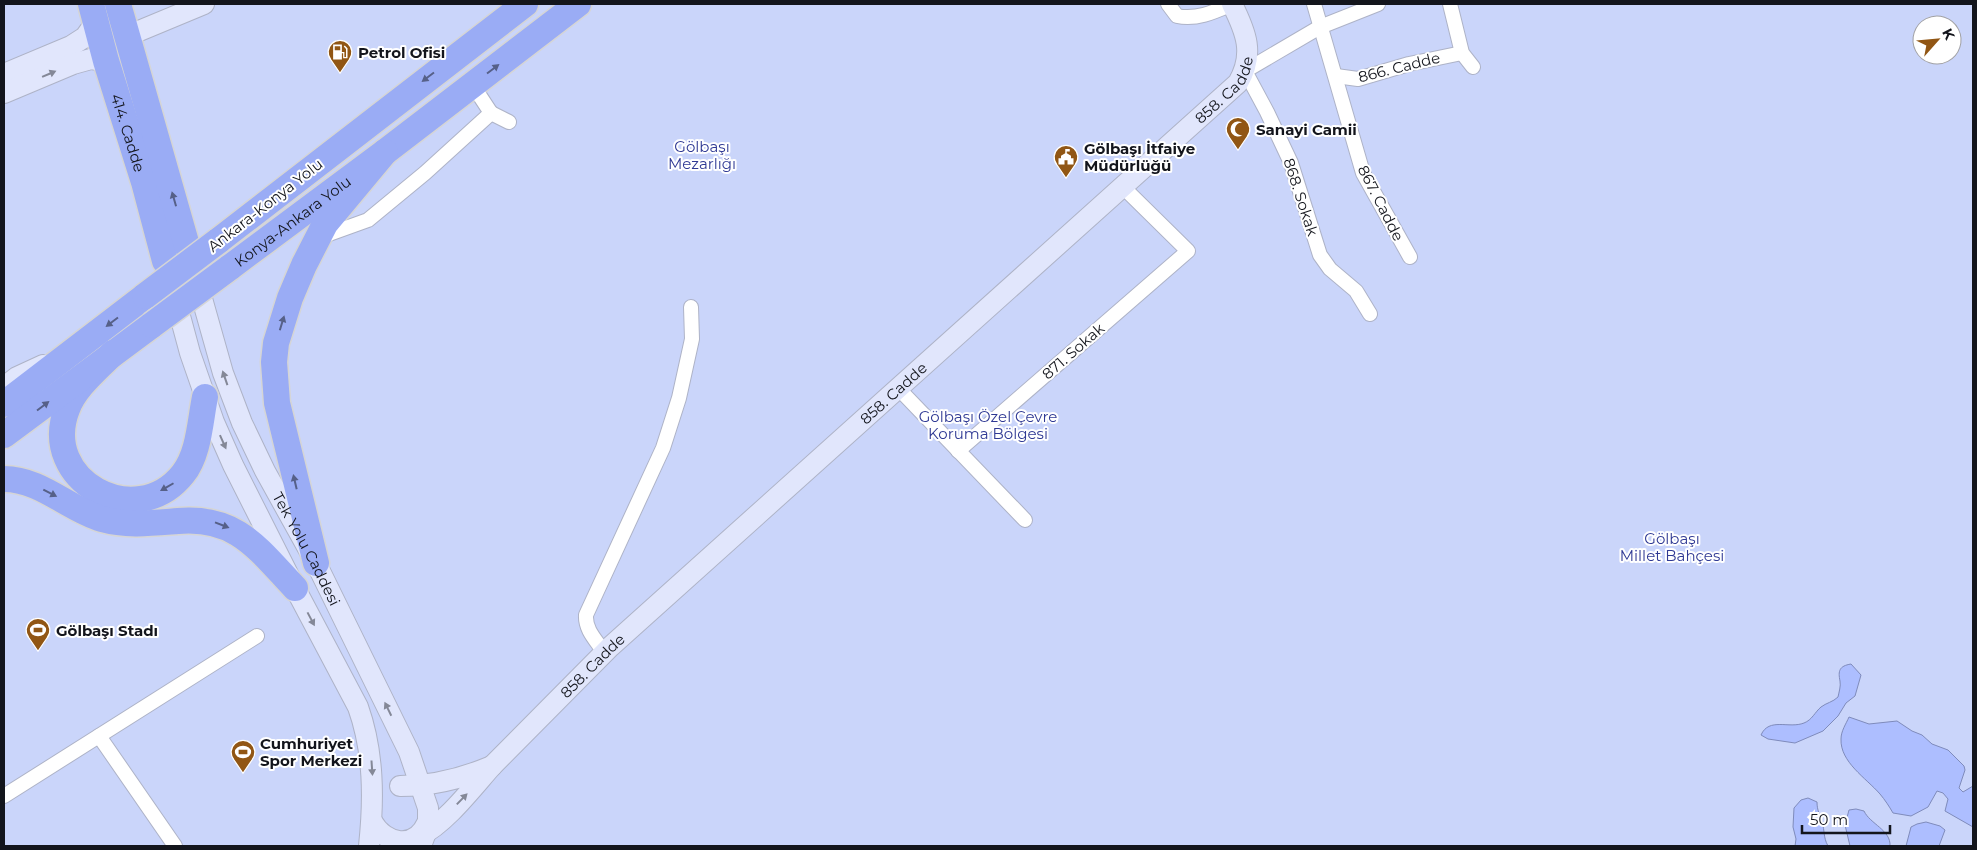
<svg xmlns="http://www.w3.org/2000/svg" width="1977" height="850" viewBox="0 0 1977 850" font-family="Montserrat,sans-serif">
<style>
.green{fill:#cad5fa;fill-rule:evenodd}
.water{fill:#adbeff;stroke:#7f8bbb}
.lines{fill:none;stroke-linecap:round;stroke-linejoin:round}
.street-casing{stroke:#aeb3c7;stroke-width:16}
.secondary-casing{stroke:#aeb3c7;stroke-width:22}
.highway-casing{stroke:#d5d5d6;stroke-width:29}
.street{stroke:#fff;stroke-width:14}
.secondary{stroke:#e1e6fc;stroke-width:20}
.highway{stroke:#9aacf5;stroke-width:26}
.highway-bridge-casing{stroke:#d5d5d6;stroke-width:29;stroke-linecap:butt}
.highway-bridge{stroke:#9aacf5;stroke-width:26}
.oneway{fill:#566088}
.oneway2{fill:#848897}
.labels{text-anchor:middle;dominant-baseline:central;stroke-width:4;stroke-linejoin:round;paint-order:stroke}
.poi-label{font-size:15px;font-weight:bold;fill:#13151c;stroke:#fff;text-anchor:start}
.street-label{font-size:15px;fill:#13151c;stroke:#fff}
.park-label{font-size:15px;fill:#2f3994;stroke:#fff}
</style>
<rect width="100%" height="100%" fill="#f7f9fd"/>
<path class="green" d="M4,4H1973V846H4ZM1922,25H1952V55H1922Z"/>
<g class="water">
<path d="M1851,664L1861,675L1855,696L1846,703L1838,716L1823,731L1795,743L1768,739L1761,735C1769,717 1789,729 1804,723C1812,720 1815,712 1821,707C1826,703 1833,702 1838,697C1839,692 1841,686 1840,681C1838,671 1839,666 1851,664Z"/>
<path d="M1849,717L1869,724L1897,721L1912,731L1922,735L1932,744L1948,750L1964,766L1965,770L1959,788L1963,792L1973,786V827L1945,811L1948,799L1943,793L1937,791L1928,807L1911,816L1893,813C1889,806 1885,800 1880,794C1866,778 1840,762 1841,739C1841,731 1846,724 1849,717Z"/>
<path d="M1808,798L1817,802C1817,811 1820,814 1822,822C1825,831 1823,837 1828,846H1795L1796,839L1793,827L1794,808L1801,800Z"/>
<path d="M1856,809L1864,811C1870,824 1891,830 1890,846H1850L1845,825L1849,810Z"/>
<path d="M1926,822L1940,826L1945,830L1939,846H1906L1911,827L1917,824Z"/>
</g>
<g class="lines">
<g class="street-casing">
<g id="street">
<path d="M1168,4L1177,16C1197,20 1214,12 1232,4"/>
<path d="M1314,4L1363,173L1410,257"/>
<path d="M1450,4L1462,53L1473,67"/>
<path d="M1336,76L1358,79L1409,64L1462,53"/>
<path d="M491,113L509,122"/>
<path d="M318,238L368,220L425,173L491,113L472,84"/>
<path d="M1370,314L1356,291L1330,269L1320,255L1291,163L1267,112L1245,71L1320,27L1378,4"/>
<path d="M898,388L1025,520"/>
<path d="M958,451L1188,251L1123,187"/>
<path d="M604,652C596,640 585,630 586,615L663,448L679,398L692,339L691,307"/>
<path d="M99,736L175,846"/>
<path d="M4,796L257,636"/>
</g>
</g>
<g class="secondary-casing">
<g id="secondary">
<path d="M127,36L204,4"/>
<path d="M4,74L71,46L85,37L95,23"/>
<path d="M4,93L73,64L91,59L106,61"/>
<path id="s1" d="M188,249L223,373L242,423L265,471L316,563L409,752L428,808V827L421,846"/>
<path d="M166,264L190,353L214,422L233,465L295,588L358,707C374,752 374,799 369,846"/>
<path d="M4,387L17,377L43,365"/>
<path id="s2" d="M492,766L610,647L1238,83C1255,54 1246,32 1232,4"/>
<path d="M400,786C433,786 461,779 492,766C474,786 445,824 421,835"/>
<path d="M372,821C385,845 415,850 427,823"/>
</g>
</g>
<g class="highway-casing">
<g id="highway">
<path id="s3" d="M91,4L106,61L144,182L165,261"/>
<path d="M118,4L187,246"/>
<path d="M218,241L525,4"/>
<path id="s4" d="M229,268L385,152L578,4"/>
<path d="M113,353C97,370 75,387 67,409C39,481 136,533 183,474C199,454 200,422 205,397"/>
<path d="M4,404L145,296"/>
<path d="M4,435L152,325"/>
<path d="M4,479C41,479 68,509 102,519C127,526 152,523 178,521C237,516 258,549 295,588"/>
<path d="M316,563L277,403L274,362L276,343L290,298L304,265L325,224L385,152"/>
</g>
</g>
<use href="#street" class="street"/>
<use href="#secondary" class="secondary"/>
<use href="#highway" class="highway"/>
<g class="highway-bridge-casing">
<g id="highway-bridge">
<path d="M145,296L218,241"/>
<path d="M152,325L229,268"/>
</g>
</g>
<use href="#highway-bridge" class="highway-bridge"/>
</g>
<defs><path id="oneway-solid" d="M-6-.8H1V-3.2L6.5 0L1 3.2V.8H-6Z" transform="scale(1.25)"/></defs>
<g class="oneway">
<use href="#oneway-solid" transform="translate(493 69) rotate(-37)"/>
<use href="#oneway-solid" transform="translate(428 77) rotate(143)"/>
<use href="#oneway-solid" transform="translate(174 199) rotate(-106)"/>
<use href="#oneway-solid" transform="translate(112 322) rotate(143)"/>
<use href="#oneway-solid" transform="translate(282 323) rotate(-73)"/>
<use href="#oneway-solid" transform="translate(43 406) rotate(-37)"/>
<use href="#oneway-solid" transform="translate(295 482) rotate(-103)"/>
<use href="#oneway-solid" transform="translate(167 487) rotate(150)"/>
<use href="#oneway-solid" transform="translate(50 493) rotate(27)"/>
<use href="#oneway-solid" transform="translate(222 525) rotate(21)"/>
</g>
<g class="oneway2">
<use href="#oneway-solid" transform="translate(49 74) rotate(-23)"/>
<use href="#oneway-solid" transform="translate(225 378) rotate(-109)"/>
<use href="#oneway-solid" transform="translate(223 442) rotate(66)"/>
<use href="#oneway-solid" transform="translate(311 619) rotate(62)"/>
<use href="#oneway-solid" transform="translate(388 709) rotate(-116)"/>
<use href="#oneway-solid" transform="translate(372 768) rotate(86)"/>
<use href="#oneway-solid" transform="translate(462 799) rotate(-46)"/>
</g>
<defs>
<g id="fuel-pin" transform="scale(1.25)"><path d="M0 17L-7.5 6A9.5 9.5 0 1 1 7.5 6Z" fill="#915614" stroke="#fff"/><path d="M-5.5-6h7V0h2V4h1.3V-2.5L3-4.5l.8-.8L6-3V5H2.5V1h-1V6h-7ZM-4.2-4.7v3.2H.2V-4.7Z" fill="#fff"/></g>
<g id="mosque-pin" transform="scale(1.25)"><path d="M0 17L-7.5 6A9.5 9.5 0 1 1 7.5 6Z" fill="#915614" stroke="#fff"/><path d="M3.5-4.9A6 6 0 1 0 3.5 4.9A5 5 0 1 1 3.5-4.9Z" fill="#fff"/></g>
<g id="civic-pin" transform="scale(1.25)"><path d="M0 17L-7.5 6A9.5 9.5 0 1 1 7.5 6Z" fill="#915614" stroke="#fff"/><path d="M-.6-6.5H3V-4.5H.6V-3L4-1V1h2V6H-6V1h2V-1L-.6-3ZM-1.2 2.5V6h2.4V2.5Z" fill="#fff"/></g>
<g id="stadium-pin" transform="scale(1.25)"><path d="M0 17L-7.5 6A9.5 9.5 0 1 1 7.5 6Z" fill="#915614" stroke="#fff"/><path d="M0-5a6.5 5 0 1 0 0 10a6.5 5 0 1 0 0-10ZM-3.5-1.8h7v3.6h-7Z" fill="#fff"/></g>
</defs>
<g fill-rule="evenodd">
<use href="#fuel-pin" x="340" y="52"/>
<use href="#mosque-pin" x="1238" y="129"/>
<use href="#civic-pin" x="1066" y="157"/>
<use href="#stadium-pin" x="38" y="630"/>
<use href="#stadium-pin" x="243" y="752"/>
</g>
<g class="labels">
<g class="poi-label">
<text x="358" y="52">Petrol Ofisi</text>
<text x="1256" y="129">Sanayi Camii</text>
<text x="1084" y="148">Gölbaşı İtfaiye<tspan x="1084" dy="17">Müdürlüğü</tspan></text>
<text x="56" y="630">Gölbaşı Stadı</text>
<text x="260" y="743">Cumhuriyet<tspan x="260" dy="17">Spor Merkezi</tspan></text>
</g>
<g class="street-label">
<text transform="translate(1399 67) rotate(-14)">866. Cadde</text>
<text stroke="none"><textPath href="#s2" startOffset="998">858. Cadde</textPath></text>
<text stroke="none"><textPath href="#s3" startOffset="134">414. Cadde</textPath></text>
<text transform="translate(1301 197) rotate(72)">868. Sokak</text>
<text transform="translate(1381 203) rotate(63)">867. Cadde</text>
<text transform="translate(265 205) rotate(-38)">Ankara-Konya Yolu</text>
<text stroke="none"><textPath href="#s4" startOffset="79">Konya-Ankara Yolu</textPath></text>
<text transform="translate(1073 351) rotate(-41)">871. Sokak</text>
<text stroke="none"><textPath href="#s2" startOffset="548">858. Cadde</textPath></text>
<text stroke="none"><textPath href="#s1" startOffset="324">Tek Yolu Caddesi</textPath></text>
<text stroke="none"><textPath href="#s2" startOffset="142">858. Cadde</textPath></text>
</g>
<g class="park-label">
<text x="702" y="146">Gölbaşı<tspan x="702" dy="17">Mezarlığı</tspan></text>
<text x="988" y="416">Gölbaşı Özel Çevre<tspan x="988" dy="17">Koruma Bölgesi</tspan></text>
<text x="1672" y="538">Gölbaşı<tspan x="1672" dy="17">Millet Bahçesi</tspan></text>
</g>
</g>
<rect width="1977" height="850" fill="none" stroke="#13151c" stroke-width="10"/>
<g transform="translate(1937 40) rotate(63)"><circle r="24" fill="#ffffff" stroke="#a1a1a4"/>
<path d="M0-4L9 19L0 12L-9 19Z" fill="#915614"/>
<text y="-8" font-size="14" font-weight="bold" text-anchor="middle" fill="#13151c">K</text>
</g>
<path d="M1802 825v8h88v-8" fill="none" stroke="#13151c" stroke-width="2.5"/>
<text x="1810" y="825" font-size="15" fill="#13151c" stroke="#ffffff" stroke-width="4" paint-order="stroke">50 m</text>
</svg>
